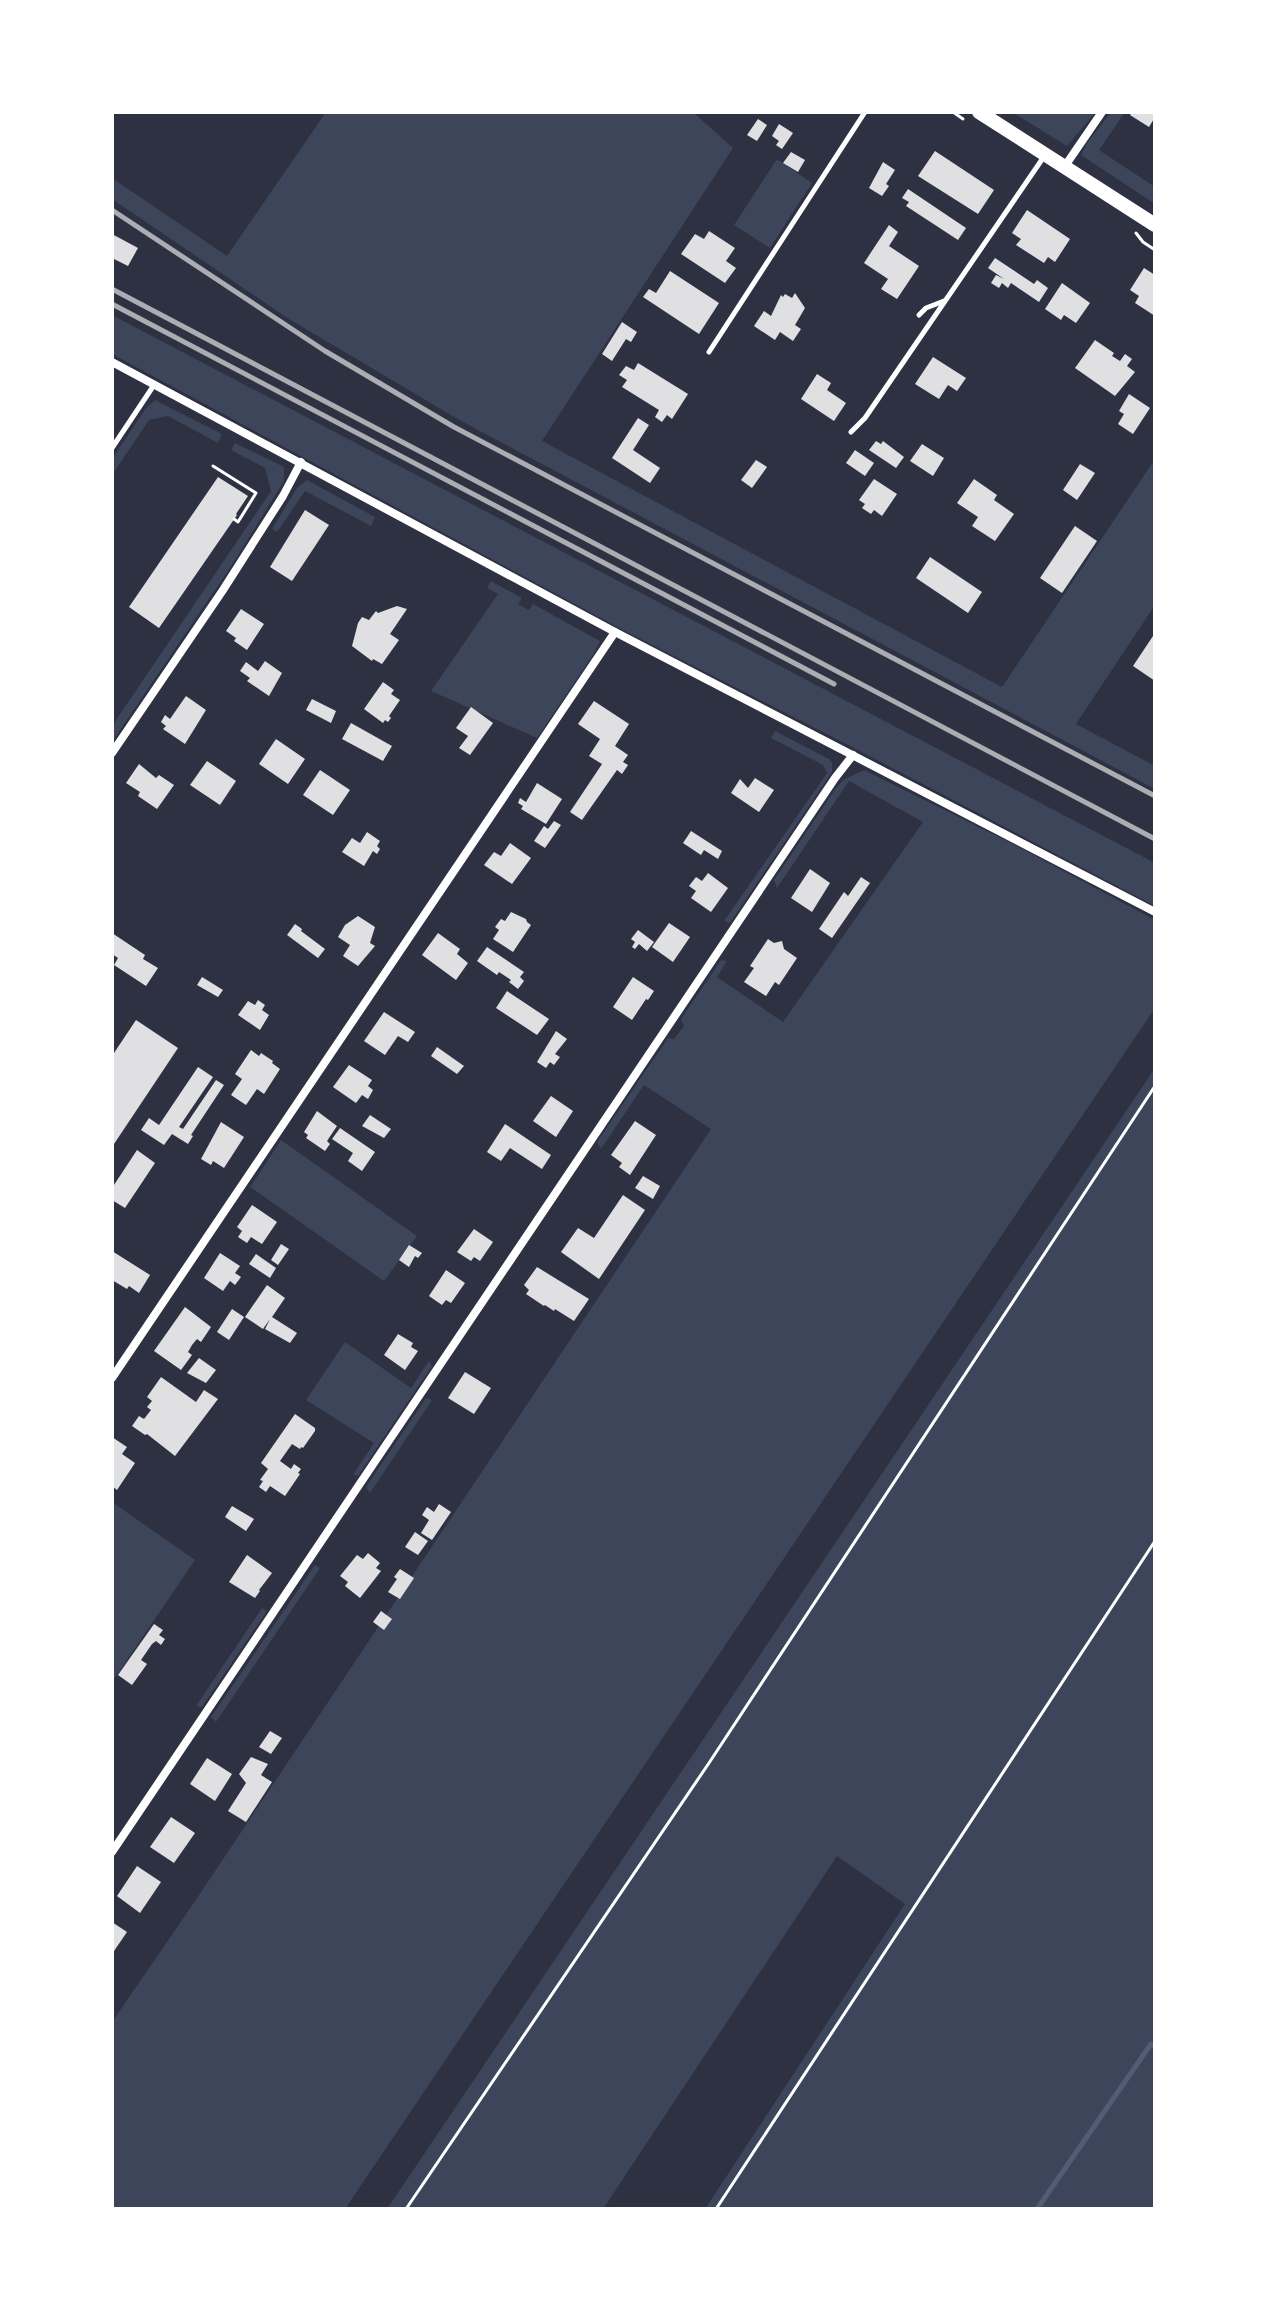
<svg xmlns="http://www.w3.org/2000/svg" width="1267" height="2321" viewBox="0 0 1267 2321" font-family="'Roboto Condensed',sans-serif">
<style>
.green{fill:#3c4559}
.lines{fill:none;stroke-linecap:round;stroke-linejoin:round}
.stream{stroke:#4f5d75;stroke-width:5}
.building{fill:#e0e0e3}
.path{stroke:#fff;stroke-width:3}
.service{stroke:#fff;stroke-width:5}
.minor{stroke:#fff;stroke-width:8}
.secondary{stroke:#fff;stroke-width:14}
.rail{stroke:#abadb3;stroke-width:5}
</style>
<rect width="100%" height="100%" fill="#2d3142"/>
<g class="green">
<path d="M326,112H693L733,148L542,441L1002,687L1155,459V605L1076,724L1155,766V789L461,421L289,319L112,199V178L227,256Z"/>
<path d="M1012,112H1096L1067,146Z"/>
<path d="M1111,112H1125L1099,150L1155,187V204L1081,155L1087,143Z"/>
<path d="M777,159L812,183L770,248L734,225Z"/>
<path d="M112,315L1155,863V906L856,749L621,629L112,354Z"/>
<path d="M155,400L222,434L218,443L168,416L149,420L112,475V459L146,408Z"/>
<path d="M235,443L284,467V481L232,565L112,742V726L271,491L265,468L231,450Z"/>
<path d="M307,480L375,517L371,526L305,491L277,532L272,529L297,488Z"/>
<path d="M491,581L522,598L518,604L529,610L533,604L600,641L593,655L537,738L431,691L498,594L487,588Z"/>
<path d="M775,731L829,759L832,762V772L730,923L724,921L827,773L823,765L771,738Z"/>
<path d="M864,770L1013,844L1155,920V1008L345,2209H112V2022L191,1907L711,1129L644,1085L601,1149L597,1142L668,1038L674,1039L684,1026L681,1019L721,960L727,961L717,977L783,1022L923,822L849,781L777,888L774,880L836,788L843,780Z"/>
<path d="M1155,1068V2209H705L905,1904L837,1856L603,2209H387Z"/>
<path d="M281,1140L417,1236L384,1281L250,1187Z"/>
<path d="M345,1342L411,1388L429,1361L432,1366L358,1476L353,1475L374,1443L306,1400Z"/>
<path d="M426,1398L432,1400L370,1493L366,1487Z"/>
<path d="M112,1502L195,1560L112,1682Z"/>
<path d="M315,1565L320,1568L216,1722L211,1717Z"/>
<path d="M262,1608L267,1611L202,1707L196,1706Z"/>
</g>
<g class="lines">
<path class="stream" d="M1037,2209L1151,2044L1155,2047"/>
</g>
<g class="building">
<path d="M1132,112H1153L1155,117L1149,127L1130,115Z"/>
<path d="M758,119L767,125L757,141L747,135Z"/>
<path d="M779,124L793,133L782,149L776,145L779,141L772,136Z"/>
<path d="M935,151L994,190L978,214L918,176Z"/>
<path d="M791,152L805,160L798,172L783,163Z"/>
<path d="M883,162L895,170L886,184L889,186L882,196L869,188Z"/>
<path d="M908,189L966,228L958,240L906,206L909,202L902,198Z"/>
<path d="M1027,210L1070,239L1055,262L1048,257L1044,263L1016,245L1021,239L1012,233Z"/>
<path d="M889,225L898,232L889,246L919,266L897,299L881,289L888,279L864,263Z"/>
<path d="M709,231L735,248L726,261L736,268L725,283L681,254L695,234L704,239Z"/>
<path d="M112,234L138,248L128,266L112,258Z"/>
<path d="M995,258L1034,284L1037,280L1048,288L1039,302L1011,283L1008,288L1002,283L999,288L991,283L996,275L1004,279L988,268Z"/>
<path d="M1144,268L1155,275V316L1135,303L1139,296L1130,290Z"/>
<path d="M670,271L719,303L699,334L643,297L649,289L656,293Z"/>
<path d="M1062,283L1090,303L1076,323L1064,315L1061,320L1045,309Z"/>
<path d="M795,293L805,308L795,325L801,329L793,341L780,332L775,340L754,326L764,311L771,316L781,295L783,297L785,294L792,298Z"/>
<path d="M622,322L637,332L631,342L626,339L612,361L602,354Z"/>
<path d="M1095,340L1114,353L1112,356L1120,361L1125,354L1132,359L1127,366L1135,372L1115,396L1075,368Z"/>
<path d="M933,357L966,378L957,391L948,385L939,399L915,384Z"/>
<path d="M638,363L688,394L672,419L667,415L662,422L655,417L659,410L622,387L627,380L619,375L626,366L634,370Z"/>
<path d="M817,374L831,383L827,390L846,403L834,421L801,399Z"/>
<path d="M1129,394L1150,408L1133,434L1118,424L1124,414L1119,411Z"/>
<path d="M638,418L649,425L633,450L660,468L650,483L612,458Z"/>
<path d="M876,441L881,444L883,441L904,457L896,468L869,450Z"/>
<path d="M922,444L944,458L933,476L910,461Z"/>
<path d="M855,450L874,463L865,476L846,463Z"/>
<path d="M756,460L767,467L752,488L741,480Z"/>
<path d="M1080,464L1095,473L1077,500L1063,490Z"/>
<path d="M218,477L248,496L236,514L237,515L159,628L129,607Z"/>
<path d="M874,479L897,494L882,516L874,510L871,514L862,508L865,504L859,500Z"/>
<path d="M974,479L997,495L994,500L1014,514L995,541L972,526L978,517L957,503Z"/>
<path d="M305,510L329,525L292,581L270,567Z"/>
<path d="M1075,526L1097,541L1062,593L1040,578Z"/>
<path d="M930,557L982,592L968,613L916,578Z"/>
<path d="M397,606L407,609L390,634L399,640L382,664L373,659L372,661L352,646L358,623L362,617L369,620L376,611L378,613Z"/>
<path d="M241,609L264,624L247,650L234,641L236,638L226,631Z"/>
<path d="M1155,633V681L1133,666Z"/>
<path d="M265,661L282,673L269,696L247,681L250,678L240,671L246,662L258,671Z"/>
<path d="M383,682L394,690L391,694L400,700L389,716L391,718L388,722L385,720L383,723L364,709Z"/>
<path d="M186,696L206,710L185,744L163,729L166,726L161,722L165,715L170,719Z"/>
<path d="M312,699L336,711L331,723L306,710Z"/>
<path d="M594,701L629,724L615,746L628,755L623,762L628,765L622,774L617,770L582,820L570,812L602,764L589,756L600,739L578,724Z"/>
<path d="M471,707L493,723L470,755L459,748L468,736L456,728Z"/>
<path d="M351,723L392,746L383,761L342,739Z"/>
<path d="M276,739L305,759L288,784L259,764Z"/>
<path d="M207,761L236,781L220,805L190,785Z"/>
<path d="M139,764L156,778L159,775L174,785L157,809L138,796L140,792L126,783Z"/>
<path d="M320,770L350,790L333,815L303,795Z"/>
<path d="M755,778L774,790L759,812L731,793L740,779L748,788Z"/>
<path d="M537,783L562,799L546,824L521,809L523,806L518,803L520,798L526,802Z"/>
<path d="M554,821L561,825L545,848L534,841L544,826L548,829Z"/>
<path d="M691,831L722,851L718,859L704,850L701,855L683,843Z"/>
<path d="M367,832L380,841L377,846L380,849L377,854L373,851L364,866L342,852L352,838L360,843Z"/>
<path d="M510,843L531,858L512,884L484,865L494,852L501,856Z"/>
<path d="M810,869L830,883L812,912L791,898Z"/>
<path d="M708,873L728,888L711,912L691,898L696,891L689,886L696,877L702,881Z"/>
<path d="M861,877L870,883L832,938L819,929L844,892L848,896Z"/>
<path d="M511,912L526,919L527,922L531,925L513,952L493,939L499,930L495,927L501,919L505,921Z"/>
<path d="M358,916L375,927L370,943L375,946L358,966L343,956L350,945L338,937L345,925Z"/>
<path d="M669,923L690,937L673,962L652,947Z"/>
<path d="M295,924L302,929L301,931L325,949L318,958L287,935Z"/>
<path d="M638,930L654,942L647,951L639,944L635,949L632,947L635,942L631,939Z"/>
<path d="M112,933L145,955L143,959L158,968L146,986L114,965L118,958L112,954Z"/>
<path d="M438,933L460,949L457,954L468,963L456,980L422,955Z"/>
<path d="M768,939L774,943L782,941L784,949L797,958L779,985L775,982L766,996L744,982L754,968L750,966Z"/>
<path d="M487,947L524,972L520,977L524,981L518,989L509,982L511,980L499,972L497,975L477,961Z"/>
<path d="M202,977L223,990L218,997L197,985Z"/>
<path d="M633,977L654,991L648,1000L646,999L632,1020L613,1007Z"/>
<path d="M507,991L549,1019L537,1035L496,1008Z"/>
<path d="M258,1000L265,1005L262,1010L269,1015L260,1030L238,1015L248,1001L255,1005Z"/>
<path d="M384,1012L415,1032L408,1042L398,1036L385,1055L364,1041Z"/>
<path d="M136,1020L178,1048L112,1147V1056Z"/>
<path d="M556,1031L567,1039L555,1054L560,1057L554,1065L550,1062L546,1068L537,1062Z"/>
<path d="M437,1047L464,1066L457,1074L431,1056Z"/>
<path d="M251,1050L259,1056L261,1053L273,1061L272,1063L280,1069L264,1094L257,1089L246,1105L231,1095L242,1079L235,1074Z"/>
<path d="M349,1065L372,1080L368,1086L373,1090L368,1099L362,1095L356,1103L333,1087Z"/>
<path d="M198,1067L213,1077L179,1127L183,1129L216,1080L224,1085L191,1135L193,1136L188,1144L172,1134L164,1145L141,1130L149,1118L159,1125Z"/>
<path d="M551,1096L573,1111L556,1137L533,1121Z"/>
<path d="M317,1111L337,1126L327,1141L330,1144L325,1151L306,1138L308,1135L304,1132Z"/>
<path d="M370,1115L391,1129L384,1138L362,1126Z"/>
<path d="M635,1121L656,1135L630,1175L619,1167L622,1163L611,1155Z"/>
<path d="M221,1122L244,1137L224,1168L213,1161L211,1165L201,1159Z"/>
<path d="M505,1124L551,1155L542,1169L510,1148L501,1161L487,1152Z"/>
<path d="M340,1128L375,1152L362,1171L348,1161L353,1153L332,1139Z"/>
<path d="M137,1150L155,1163L125,1208L112,1200V1188Z"/>
<path d="M643,1176L660,1186L653,1199L635,1188Z"/>
<path d="M623,1195L645,1210L599,1279L561,1252L578,1228L594,1238Z"/>
<path d="M252,1205L277,1222L262,1244L251,1237L247,1243L238,1237L242,1231L237,1227Z"/>
<path d="M474,1229L493,1242L480,1261L474,1257L471,1261L457,1252Z"/>
<path d="M281,1244L289,1249L278,1265L271,1260Z"/>
<path d="M409,1245L422,1253L418,1258L415,1256L409,1267L399,1260Z"/>
<path d="M112,1251L150,1275L139,1293L129,1286L127,1289L112,1280Z"/>
<path d="M220,1253L240,1266L235,1273L241,1277L235,1285L230,1281L223,1291L204,1278Z"/>
<path d="M256,1254L276,1268L270,1278L249,1264Z"/>
<path d="M537,1267L589,1299L574,1321L555,1309L554,1311L545,1305L544,1306L526,1294L529,1290L524,1285Z"/>
<path d="M446,1270L465,1283L451,1303L446,1300L442,1305L429,1296Z"/>
<path d="M267,1285L285,1298L272,1317L297,1333L290,1343L265,1329L270,1319L263,1329L245,1317Z"/>
<path d="M185,1307L211,1327L201,1342L197,1339L192,1345L188,1352L192,1355L181,1370L154,1351Z"/>
<path d="M232,1309L244,1317L229,1340L217,1332Z"/>
<path d="M398,1334L413,1343L411,1347L418,1351L405,1370L384,1355Z"/>
<path d="M199,1358L216,1370L206,1383L187,1373Z"/>
<path d="M465,1372L491,1388L474,1414L448,1398Z"/>
<path d="M161,1377L196,1402L204,1390L218,1399L175,1456L147,1434L145,1435L132,1426L139,1416L144,1419L151,1410L147,1407L152,1401L147,1397Z"/>
<path d="M295,1414L315,1428V1431L303,1448L301,1447L300,1449L292,1444L280,1461L291,1469L294,1464L301,1469L298,1473L300,1474L285,1496L270,1486L266,1492L259,1487L263,1481L260,1480L268,1469L261,1463Z"/>
<path d="M112,1437L127,1447L122,1454L135,1463L117,1490L112,1486Z"/>
<path d="M439,1504L451,1512L432,1540L421,1533L429,1520L422,1515L427,1507L434,1512Z"/>
<path d="M232,1506L254,1519L246,1531L225,1517Z"/>
<path d="M415,1532L428,1541L418,1555L405,1547Z"/>
<path d="M368,1553L380,1563L376,1568L381,1571L360,1598L345,1586L348,1582L340,1576L357,1555L363,1559Z"/>
<path d="M247,1555L272,1573L259,1590L260,1591L255,1598L229,1582Z"/>
<path d="M400,1569L414,1578L400,1599L388,1592L397,1579L394,1577Z"/>
<path d="M381,1611L392,1619L384,1630L373,1622Z"/>
<path d="M154,1624L163,1630L159,1635L165,1639L161,1645L156,1641L152,1644L141,1660L147,1664L132,1685L118,1675Z"/>
<path d="M270,1731L282,1738L271,1754L259,1747Z"/>
<path d="M251,1757L268,1764L261,1775L272,1782L246,1822L228,1811L246,1783L239,1774Z"/>
<path d="M207,1758L232,1774L215,1801L190,1784Z"/>
<path d="M171,1817L195,1833L174,1863L150,1847Z"/>
<path d="M137,1866L161,1882L140,1913L117,1896Z"/>
<path d="M112,1922L127,1932L112,1954Z"/>
</g>
<g class="lines">
<g class="path">
<path d="M953,112L963,119"/>
<path d="M1136,233L1143,242L1155,250"/>
<path d="M213,466L256,493L238,522L234,519"/>
<path d="M406,2209L709,1763L1155,1086"/>
<path d="M716,2209L1155,1541"/>
</g>
<g class="service">
<path d="M919,315L926,308L944,301"/>
<path d="M709,352L865,112"/>
<path d="M851,432L865,418L1043,158"/>
<path d="M112,448L154,385"/>
</g>
<g class="minor">
<path d="M1065,166L1102,112"/>
<path d="M112,362L615,632L1155,912"/>
<path d="M112,753L223,590L283,496L301,462"/>
<path d="M112,1378L615,632"/>
<path d="M112,1852L835,778L853,755"/>
</g>
<path class="secondary" d="M979,112L1155,225"/>
<g class="rail">
<path d="M112,210L325,351L454,427L1155,796"/>
<path d="M112,289L1155,839"/>
<path d="M112,304L834,684"/>
</g>
</g>
<rect width="1267" height="2321" fill="none" stroke="#ffffff" stroke-width="228"/>
</svg>
